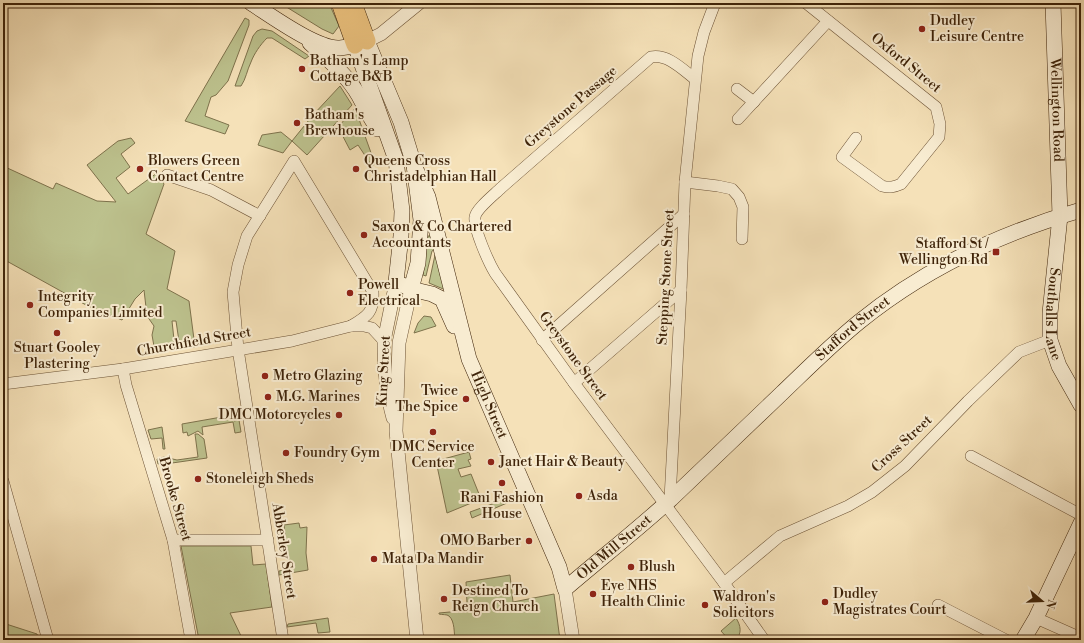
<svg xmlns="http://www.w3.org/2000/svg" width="1084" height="643" viewBox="0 0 1084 643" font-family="'Libre Bodoni',serif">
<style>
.green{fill:#bdc28e;stroke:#7e724c}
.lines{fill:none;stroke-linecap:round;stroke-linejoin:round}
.minor-casing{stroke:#6c5235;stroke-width:12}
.tertiary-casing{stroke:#6c5235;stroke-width:14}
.secondary-casing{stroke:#3e2309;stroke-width:16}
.primary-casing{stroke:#3e2309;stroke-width:18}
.minor{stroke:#f8ecd1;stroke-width:11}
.tertiary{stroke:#f8ecd1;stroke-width:13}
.secondary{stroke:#f8ecd1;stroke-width:15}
.primary{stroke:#eac07c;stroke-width:17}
.poi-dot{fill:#8f2418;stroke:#f8ecd1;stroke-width:1.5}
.labels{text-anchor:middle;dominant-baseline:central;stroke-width:4;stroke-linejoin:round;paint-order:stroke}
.poi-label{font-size:14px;fill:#3e2309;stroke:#f8ecd1;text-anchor:start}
.street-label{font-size:14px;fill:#3e2309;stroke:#f8ecd1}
</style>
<rect width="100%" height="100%" fill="#f5e1b8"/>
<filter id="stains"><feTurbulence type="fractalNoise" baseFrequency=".005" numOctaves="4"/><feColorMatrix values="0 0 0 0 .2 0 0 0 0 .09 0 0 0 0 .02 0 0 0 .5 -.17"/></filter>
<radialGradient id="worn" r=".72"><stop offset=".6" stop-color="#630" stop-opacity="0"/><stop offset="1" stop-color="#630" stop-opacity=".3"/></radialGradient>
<g class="green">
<path d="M280,3H329L339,26L333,34L322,29Z"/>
<path d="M245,18L249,20V25L228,81L216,95L211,97L205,116L229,125L225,134L185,121Z"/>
<path d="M262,29L272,31L309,56L305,59L272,38H267C260,45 254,54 251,62C247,70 246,79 241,86H235L253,36L257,31Z"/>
<path d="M340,86L352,105L307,155L292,141L283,153L258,145L262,135L281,132L292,141L313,115Z"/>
<path d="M355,108L375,164L372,166L358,145L350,150L338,127Z"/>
<path d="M131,138L135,143L121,154L130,167L116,178L128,194L157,173L164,184L146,234L175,251L167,289L189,301L195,347L180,348L176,321H172L175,349L155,352L152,335L154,326L147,316L144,290L135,299L122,320L86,305L3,259V166L53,189L56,183L97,201L116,202L87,165L118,141Z"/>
<path d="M428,236H431L435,249L432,251L426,276L423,275Z"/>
<path d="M437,254L448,291L429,283L435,255Z"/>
<path d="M424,316L431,317L436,326L414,333L418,323Z"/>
<path d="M233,415L234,421L239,420L241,432L235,433L233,422L202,427L203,435L198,431L188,436L187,432L183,433L182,424Z"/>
<path d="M162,427L165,449H163L162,438L151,439L148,430Z"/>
<path d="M195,434H198L204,439L207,458L172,463L171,460L158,464L157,459L164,457L177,460L198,457Z"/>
<path d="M469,452L471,459L468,460L471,466L458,469L461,477L471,474L481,499L447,513L436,461Z"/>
<path d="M511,494L514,500L472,518L470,512L495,503Z"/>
<path d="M299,523L300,528L307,527L306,553L308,570L279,575V571L289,569L284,525Z"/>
<path d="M181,546H251L253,565L266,564L272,607L230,613L242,638L261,636L266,640H199Z"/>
<path d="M510,575L513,602L554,594L560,640H455C454,634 455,621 449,616C447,614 442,615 439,614V613L461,611V604L467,603L466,582Z"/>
<path d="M328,618L330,632L318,633L316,623L287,627L288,624Z"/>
<path d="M736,618C741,626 742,633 736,640H729L721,631Z"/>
<path d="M3,623L37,634L39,640H3Z"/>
</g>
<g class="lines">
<g class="minor-casing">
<g id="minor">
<path d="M806,3L936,107L940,124L939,137L901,184C894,187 890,188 882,186L842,157L856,138"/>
<path d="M695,79C682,69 668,54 651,57L501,188C495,194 476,209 475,217C473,228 489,263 495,273L574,383L724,583L764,640"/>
<path d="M737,89L754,102"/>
<path d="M738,119L828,21"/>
<path d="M167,175L211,190L260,216"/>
<path d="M685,182L718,186L732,189L739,197L743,207L742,239"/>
<path d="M542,340L684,214"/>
<path d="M123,369L126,385L173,540L191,640"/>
<path d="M574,383L681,290"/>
<path d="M3,384L123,369L292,341L351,326H364L372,328L384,341"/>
<path d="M971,456L1081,515"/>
<path d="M3,481L48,640"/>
<path d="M670,499L681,290L685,182L698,56L704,32L715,3"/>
<path d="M173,540H268"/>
<path d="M724,583L780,536L848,506L872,492L905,466L968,401L1019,352L1050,340"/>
<path d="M938,605L1006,640"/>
<path d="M1036,618L1081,638"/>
<path d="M283,640L238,349L233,292L238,265L247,236L294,161L373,292C374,312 368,316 351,326"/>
</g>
</g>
<g class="tertiary-casing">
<g id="tertiary">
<path d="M367,41L381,34L419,3"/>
<path d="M411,289L399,343L396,431L417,640"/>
<path d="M393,418C386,393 384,366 384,341L396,282"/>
<path d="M565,589L573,640"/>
</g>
</g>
<g class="secondary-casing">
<g id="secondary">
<path d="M251,3C270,15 318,50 340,48C349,47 359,44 367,41L401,122L414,165L421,220L418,263L411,289"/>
<path id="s1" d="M1053,3L1060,216L1050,313V340L1059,366L1081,405"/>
<path d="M310,43C328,59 347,75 359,96C365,107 370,118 378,129"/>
<path d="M355,45L396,160L402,211L401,236L396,282L411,289L432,294L442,299L454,326"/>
<path id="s2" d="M414,165L428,197L469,359L559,567L565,589C600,559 637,530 671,499C708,464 745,428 782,393C807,369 832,344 859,322C923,270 1001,233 1081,210"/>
<path d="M1023,640L1036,618L1081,523"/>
</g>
</g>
<g class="primary-casing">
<g id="primary">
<path d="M340,3L355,45"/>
<path d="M353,3L367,41"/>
</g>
</g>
<use href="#minor" class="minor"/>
<use href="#tertiary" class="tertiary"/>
<use href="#secondary" class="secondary"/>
<use href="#primary" class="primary"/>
</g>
<g class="poi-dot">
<circle cx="922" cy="29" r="4"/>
<circle cx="302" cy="69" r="4"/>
<circle cx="297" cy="123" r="4"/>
<circle cx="140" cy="169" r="4"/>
<circle cx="356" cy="169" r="4"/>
<circle cx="364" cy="235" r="4"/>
<rect x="992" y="248" width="8" height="8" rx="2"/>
<circle cx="350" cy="293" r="4"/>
<circle cx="30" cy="305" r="4"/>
<circle cx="57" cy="333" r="4"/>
<circle cx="265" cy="376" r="4"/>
<circle cx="268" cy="397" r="4"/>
<circle cx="466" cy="399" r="4"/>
<circle cx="339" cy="415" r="4"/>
<circle cx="433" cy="432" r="4"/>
<circle cx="286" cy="453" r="4"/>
<circle cx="491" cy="462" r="4"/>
<circle cx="198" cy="479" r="4"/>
<circle cx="502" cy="483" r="4"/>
<circle cx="579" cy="496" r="4"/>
<circle cx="529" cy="541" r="4"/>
<circle cx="374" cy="559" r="4"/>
<circle cx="631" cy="567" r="4"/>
<circle cx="593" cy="594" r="4"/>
<circle cx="444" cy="599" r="4"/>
<circle cx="825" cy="602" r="4"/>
<circle cx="705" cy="605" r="4"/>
</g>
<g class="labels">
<g class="poi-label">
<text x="930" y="21">Dudley<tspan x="930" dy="16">Leisure Centre</tspan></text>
<text x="310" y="61">Batham's Lamp<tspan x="310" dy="16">Cottage B&amp;B</tspan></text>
<text x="305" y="115">Batham's<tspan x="305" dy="16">Brewhouse</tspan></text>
<text x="148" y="161">Blowers Green<tspan x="148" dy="16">Contact Centre</tspan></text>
<text x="364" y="161">Queens Cross<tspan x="364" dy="16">Christadelphian Hall</tspan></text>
<text x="372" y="227">Saxon &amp; Co Chartered<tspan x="372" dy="16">Accountants</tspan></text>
<text x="988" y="244" text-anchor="end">Stafford St /<tspan x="988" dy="16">Wellington Rd</tspan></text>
<text x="358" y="285">Powell<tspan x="358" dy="16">Electrical</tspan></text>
<text x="38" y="297">Integrity<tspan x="38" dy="16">Companies Limited</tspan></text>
<text x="57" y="348" text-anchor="middle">Stuart Gooley<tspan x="57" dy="16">Plastering</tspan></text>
<text x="273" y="376">Metro Glazing</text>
<text x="458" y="391" text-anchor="end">Twice<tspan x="458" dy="16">The Spice</tspan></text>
<text x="276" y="397">M.G. Marines</text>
<text x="331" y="415" text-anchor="end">DMC Motorcycles</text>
<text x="433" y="447" text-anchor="middle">DMC Service<tspan x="433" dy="16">Center</tspan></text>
<text x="294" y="453">Foundry Gym</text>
<text x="499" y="462">Janet Hair &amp; Beauty</text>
<text x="206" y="479">Stoneleigh Sheds</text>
<text x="587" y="496">Asda</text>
<text x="502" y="498" text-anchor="middle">Rani Fashion<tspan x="502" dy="16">House</tspan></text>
<text x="521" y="541" text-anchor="end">OMO Barber</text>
<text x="382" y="559">Mata Da Mandir</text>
<text x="639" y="567">Blush</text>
<text x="601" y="586">Eye NHS<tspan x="601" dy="16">Health Clinic</tspan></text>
<text x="452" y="591">Destined To<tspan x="452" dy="16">Reign Church</tspan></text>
<text x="833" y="594">Dudley<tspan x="833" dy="16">Magistrates Court</tspan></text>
<text x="713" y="597">Waldron's<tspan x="713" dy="16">Solicitors</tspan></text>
</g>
<g class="street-label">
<text transform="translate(906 63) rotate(39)">Oxford Street</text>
<text transform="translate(571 107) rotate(-41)">Greystone Passage</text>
<text stroke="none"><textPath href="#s1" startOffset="107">Wellington Road</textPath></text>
<text transform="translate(666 277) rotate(-87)">Stepping Stone Street</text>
<text stroke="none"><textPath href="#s1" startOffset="312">Southalls Lane</textPath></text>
<text stroke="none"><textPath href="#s2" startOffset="840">Stafford Street</textPath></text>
<text transform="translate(194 342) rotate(-10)">Churchfield Street</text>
<text transform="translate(573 356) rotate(54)">Greystone Street</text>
<text transform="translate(384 371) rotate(-87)">King Street</text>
<text stroke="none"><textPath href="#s2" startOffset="252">High Street</textPath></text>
<text transform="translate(902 444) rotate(-43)">Cross Street</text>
<text transform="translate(175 499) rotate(74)">Brooke Street</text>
<text stroke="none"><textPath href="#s2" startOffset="516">Old Mill Street</textPath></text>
<text transform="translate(284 551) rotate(81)">Abberley Street</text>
</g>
</g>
<rect width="1084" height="643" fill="none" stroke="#f5e1b8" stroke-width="16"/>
<rect x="4" y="4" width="1076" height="635" fill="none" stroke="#3e2309" stroke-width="2"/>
<rect x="8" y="8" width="1068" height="627" fill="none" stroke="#3e2309"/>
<g transform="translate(1042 601) rotate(109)" stroke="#f8ecd1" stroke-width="3" paint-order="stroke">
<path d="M0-3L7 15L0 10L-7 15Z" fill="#3e2309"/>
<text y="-6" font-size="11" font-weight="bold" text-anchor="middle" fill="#3e2309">N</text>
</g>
<rect width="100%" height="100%" filter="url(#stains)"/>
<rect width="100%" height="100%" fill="url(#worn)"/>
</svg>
